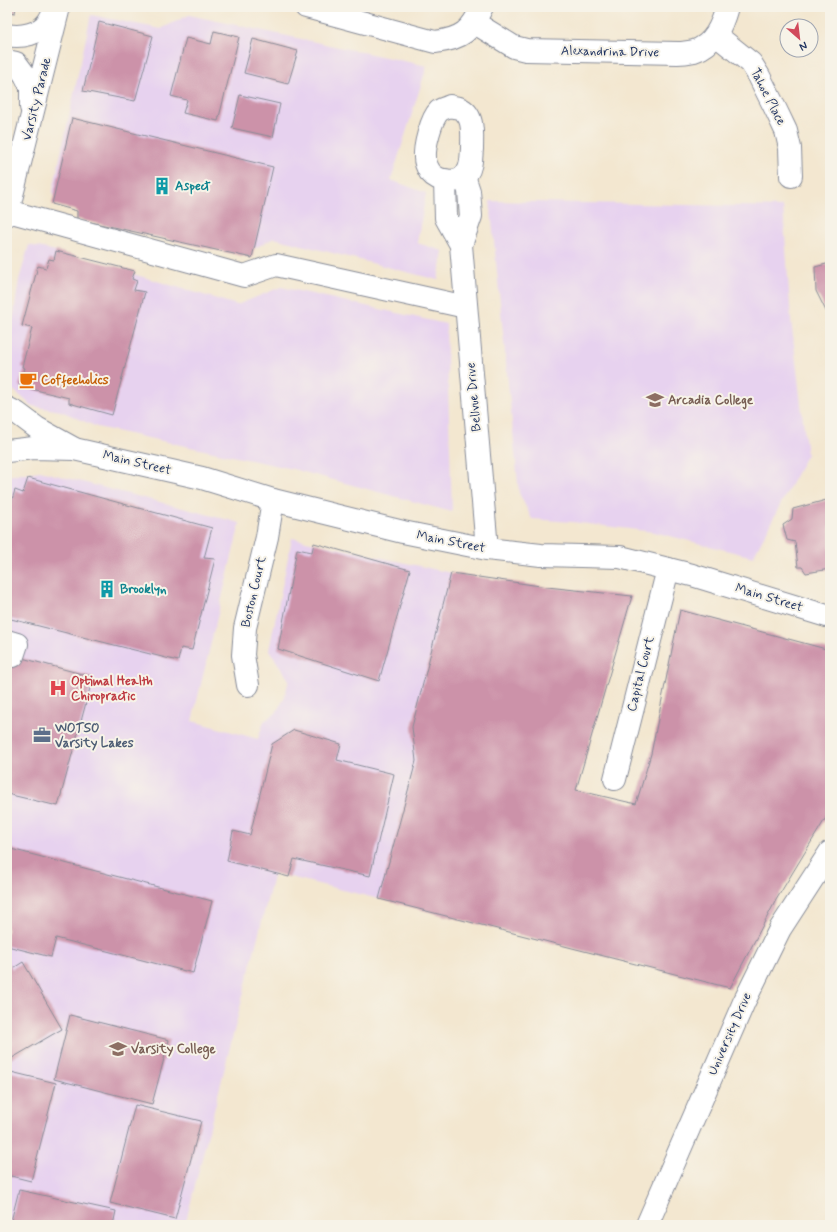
<svg xmlns="http://www.w3.org/2000/svg" width="837" height="1232" viewBox="0 0 837 1232" font-family="Mynerve,sans-serif">
<style>
.built{fill:#e7d2ef}
.building{fill:#cc92a9}
.lines{fill:none;stroke-linecap:round;stroke-linejoin:round}
.minor-casing{stroke:#878b97;stroke-width:24}
.minor{stroke:#fff;stroke-width:22}
.labels{text-anchor:middle;dominant-baseline:central;stroke-width:4;stroke-linejoin:round;paint-order:stroke}
.street-label{font-size:13px;fill:#1b2f5e;stroke:#f7f3e8}
.culture-label{font-size:13px;font-weight:bold;fill:#0d838f;stroke:#f7f3e8;text-anchor:start}
.food-label{font-size:13px;font-weight:bold;fill:#c56008;stroke:#f7f3e8;text-anchor:start}
.education-label{font-size:13px;font-weight:bold;fill:#785e54;stroke:#f7f3e8;text-anchor:start}
.health-label{font-size:13px;font-weight:bold;fill:#be3a42;stroke:#f7f3e8;text-anchor:start}
.service-label{font-size:13px;font-weight:bold;fill:#4e5e75;stroke:#f7f3e8;text-anchor:start}
</style>
<rect width="100%" height="100%" fill="#f7f3e8"/>
<filter id="ink" filterUnits="userSpaceOnUse"><feTurbulence type="fractalNoise" baseFrequency=".025" numOctaves="2"/><feDisplacementMap in="SourceGraphic" scale="8" xChannelSelector="R" yChannelSelector="G"/><feConvolveMatrix kernelMatrix="1 2 1 2 8 2 1 2 1" color-interpolation-filters="sRGB"/></filter>
<filter id="wash" filterUnits="userSpaceOnUse"><feTurbulence type="fractalNoise" baseFrequency=".012" numOctaves="4" result="noise"/><feDisplacementMap in="SourceGraphic" scale="16" xChannelSelector="R" yChannelSelector="G"/><feGaussianBlur stdDeviation="0.9" result="paint"/><feColorMatrix in="noise" values="0 0 0 0 0 0 0 0 0 0 0 0 0 0 0 0 0 1.4 0 .05"/><feComposite in="paint" operator="in"/></filter>
<g filter="url(#wash)">
<rect width="100%" height="100%" fill="#f3e7d0"/>
<g class="built">
<path d="M91,15L161,29L189,15L427,66L391,180L426,193L417,243L443,251L438,280L274,238L244,254L52,195Z"/>
<path d="M490,201L783,207L791,320L807,454L753,557L654,532L572,522L532,519L519,493Z"/>
<path d="M29,245L56,251L237,305L281,287L446,324L452,512L293,469L97,427L61,411L32,406L11,388L7,361L19,280Z"/>
<path d="M40,471L240,523L192,721L258,739L264,721L276,713L284,699L289,680L269,650L292,538L451,573L412,726L416,761L379,899L274,873L185,1225H7V476Z"/>
</g>
<g id="blocks">
<g class="building">
<path d="M7,7H16L15,13L7,11Z"/>
<path d="M99,22L153,36L135,101L83,91Z"/>
<path d="M214,31L239,37L218,121L183,113L187,100L171,96L186,38L211,44Z"/>
<path d="M253,39L298,51L288,84L244,73Z"/>
<path d="M240,95L280,104L273,137L232,128Z"/>
<path d="M72,118L273,167L252,258L77,219V211L52,204Z"/>
<path d="M56,251L135,271L132,279L137,281L134,290L145,292L112,415L69,403V398L19,386L25,368L22,367L32,328L22,326L38,266L46,268L49,259L54,260Z"/>
<path d="M830,263V319L816,291L815,267Z"/>
<path d="M28,478L212,528L204,558L215,559L192,650L181,648L178,661L7,618V502L11,503L15,490L23,493Z"/>
<path d="M830,499V569L806,573L802,567H798L795,542L787,540L783,525L792,519L793,509Z"/>
<path d="M314,543L410,570L379,681L278,649L297,549L312,552Z"/>
<path d="M451,573L547,587L632,596L576,790L636,804L651,754L680,610L826,649L830,652V811L776,900L730,988L379,899L416,761L412,727Z"/>
<path d="M7,654L93,677L58,806L7,794Z"/>
<path d="M294,730L341,744L337,760L394,774L370,876L294,859L289,877L227,861L233,831L250,835L272,744Z"/>
<path d="M7,848L212,901L193,973L56,938L51,957L7,946Z"/>
<path d="M7,959L12,969L23,962L62,1029L7,1061Z"/>
<path d="M70,1015L169,1040L152,1104L54,1079Z"/>
<path d="M7,1071L56,1083L31,1181L7,1175Z"/>
<path d="M135,1105L201,1121L175,1219L110,1203Z"/>
<path d="M19,1190L116,1211L113,1225H10Z"/>
</g>
</g>
</g>
<g filter="url(#ink)">
<use href="#blocks" fill-opacity="0" stroke="#878b97" stroke-width="1"/>
<g class="lines">
<g class="minor-casing">
<g id="minor">
<path d="M306,7L435,42C462,39 471,31 482,7"/>
<path d="M475,23L514,47L526,50L678,53C683,53 689,52 694,51C714,45 722,25 727,7"/>
<path d="M7,35C22,38 39,34 48,22C51,18 53,12 56,7"/>
<path d="M716,35L751,63L759,76L776,110L786,131L790,148L791,176"/>
<path d="M7,61L16,63L25,75L31,87V107"/>
<path d="M450,106C452,107 456,107 459,108C475,114 472,135 472,149C471,157 472,166 467,173C459,185 438,182 430,172C427,167 425,163 425,158C424,147 431,119 439,111C441,109 446,108 450,106Z"/>
<path d="M464,176L469,191L471,216L461,245L487,549"/>
<path d="M445,180L446,218L461,245"/>
<path d="M8,211L244,276L276,265L466,307"/>
<path d="M7,215L59,7"/>
<path d="M7,408L17,413L37,428L73,448"/>
<path d="M7,451L34,448L74,449L202,478L273,500L403,532L487,549L541,555L620,557L692,575L830,617"/>
<path d="M7,641L17,644L13,656"/>
<path d="M248,685L243,655L245,628L267,537L273,500"/>
<path d="M615,779L668,569"/>
<path d="M647,1225L744,1002L780,929L830,852"/>
</g>
</g>
<use href="#minor" class="minor"/>
</g>
</g>
<defs>
<g id="building-bare" transform="scale(1.38)"><path d="M-4-6H4V6H1V3H-1V6H-4ZM-2.5-4.3h1.7v1.8h-1.7ZM.8-4.3h1.7v1.8H.8ZM-2.5-1h1.7V.8h-1.7ZM.8-1h1.7V.8H.8Z" fill="#0f9aa8" stroke="#f7f3e8" stroke-width="2.5" paint-order="stroke"/></g>
<g id="cafe-bare" transform="scale(1.38)"><path d="M-5.5-4.5H6V0H3Q3 3.5 0 3.5H-2.5Q-5.5 3.5-5.5 0ZM3-3.2v2h1.7v-2ZM-6 4.5H4V6H-6Z" fill="#e8710a" stroke="#f7f3e8" stroke-width="2.5" paint-order="stroke"/></g>
<g id="school-bare" transform="scale(1.38)"><path d="M0-5L7-2L0 1L-7-2ZM-4 1L0 2.5L4 1V4Q0 6-4 4Z" fill="#8d6e63" stroke="#f7f3e8" stroke-width="2.5" paint-order="stroke"/></g>
<g id="hospital-bare" transform="scale(1.38)"><path d="M-5-5h3v3.5h4V-5h3V5h-3V1.5h-4V5h-3Z" fill="#e0444e" stroke="#f7f3e8" stroke-width="2.5" paint-order="stroke"/></g>
<g id="office-bare" transform="scale(1.38)"><path d="M-6-3h4V-5.5h4V-3h4V5H-6ZM-1-4.5V-3h2v-1.5ZM-6 0V1H6V0Z" fill="#5c6f8a" stroke="#f7f3e8" stroke-width="2.5" paint-order="stroke"/></g>
</defs>
<g fill-rule="evenodd">
<use href="#building-bare" x="162" y="186"/>
<use href="#cafe-bare" x="28" y="380"/>
<use href="#school-bare" x="655" y="400"/>
<use href="#building-bare" x="107" y="589"/>
<use href="#hospital-bare" x="58" y="688"/>
<use href="#office-bare" x="42" y="735"/>
<use href="#school-bare" x="118" y="1049"/>
</g>
<g class="labels">
<g class="street-label">
<text transform="translate(610 52) rotate(1)">Alexandrina Drive</text>
<text transform="translate(768 97) rotate(63)">Tahoe Place</text>
<text transform="translate(37 99) rotate(-76)">Varsity Parade</text>
<text transform="translate(474 397) rotate(-95)">Bellvue Drive</text>
<text transform="translate(137 463) rotate(13)">Main Street</text>
<text transform="translate(451 542) rotate(11)">Main Street</text>
<text transform="translate(254 592) rotate(-77)">Boston Court</text>
<text transform="translate(769 598) rotate(17)">Main Street</text>
<text transform="translate(641 674) rotate(-76)">Capital Court</text>
<text transform="translate(730 1034) rotate(-66)">University Drive</text>
</g>
<g class="culture-label">
<text x="175" y="186">Aspect</text>
<text x="120" y="589">Brooklyn</text>
</g>
<g class="food-label">
<text x="41" y="380">Coffeeholics</text>
</g>
<g class="education-label">
<text x="668" y="400">Arcadia College</text>
<text x="131" y="1049">Varsity College</text>
</g>
<g class="health-label">
<text x="71" y="681">Optimal Health<tspan x="71" dy="15">Chiropractic</tspan></text>
</g>
<g class="service-label">
<text x="55" y="728">WOTSO<tspan x="55" dy="15">Varsity Lakes</tspan></text>
</g>
</g>
<rect width="837" height="1232" fill="none" stroke="#f7f3e8" stroke-width="24"/>
<g transform="translate(799 38) rotate(152)"><circle r="19" fill="#f7f3e8" stroke="#9fa5b1"/>
<path d="M0-3L7 15L0 10L-7 15Z" fill="#d1495b"/>
<text y="-6" font-size="11" font-weight="bold" text-anchor="middle" fill="#1b2f5e">N</text>
</g>
</svg>
